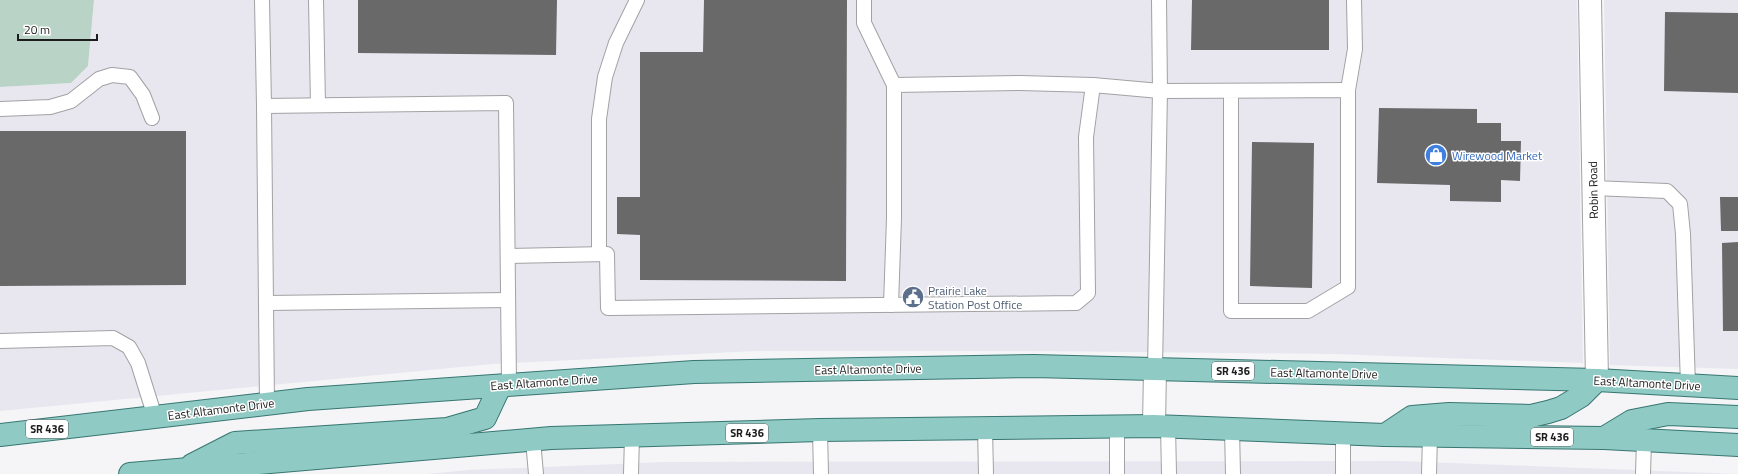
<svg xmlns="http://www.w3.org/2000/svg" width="1738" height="474" viewBox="0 0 1738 474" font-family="'Titillium Web',sans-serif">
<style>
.built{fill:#e8e7f0}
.green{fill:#b9d4c6}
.building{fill:#69696a}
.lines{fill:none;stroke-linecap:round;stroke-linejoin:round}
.service-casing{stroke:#a2a2a4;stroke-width:16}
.minor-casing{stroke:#a2a2a4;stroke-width:24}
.primary-casing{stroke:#377671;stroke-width:24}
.service{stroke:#fff;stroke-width:14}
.minor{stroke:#fff;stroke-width:22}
.primary{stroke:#8fcac5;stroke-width:22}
.labels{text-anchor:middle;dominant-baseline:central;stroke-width:3;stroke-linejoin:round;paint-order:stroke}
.shield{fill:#fff;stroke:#606061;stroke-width:1}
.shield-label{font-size:11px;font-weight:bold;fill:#1c1c1d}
.shop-label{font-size:12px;fill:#366cbe;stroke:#fff;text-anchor:start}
.street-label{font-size:12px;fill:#1c1c1d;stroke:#fff}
.service-label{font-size:12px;fill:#4e5e75;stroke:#fff;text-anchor:start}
</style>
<rect width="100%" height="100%" fill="#f5f5f7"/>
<g class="built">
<path d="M94,0H1577L1583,363L1334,354L1034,351H756L493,364L0,411V87L71,83L88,66Z"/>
<path d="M1604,0H1738V369L1610,365Z"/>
<path d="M1400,461L1738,474H427L469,470L665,462Z"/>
</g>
<path class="green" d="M0,0H94L88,66L71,83L0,87Z"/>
<g class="building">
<path d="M358,0H557L556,55L358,53Z"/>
<path d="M704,0H847L846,281L640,280V235L617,234V197H640V52H703Z"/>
<path d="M1192,0H1329V50H1191Z"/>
<path d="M1665,12L1738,13V93L1664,91Z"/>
<path d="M1379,108L1477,109V123H1501V141H1521L1520,181L1501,180V202L1450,201V185L1377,183Z"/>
<path d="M0,131H186V285L0,286Z"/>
<path d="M1252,142L1314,143L1312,288L1250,286Z"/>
<path d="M1720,197H1738V231H1721Z"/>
<path d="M1738,242V331H1723L1722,243Z"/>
</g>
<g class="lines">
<g class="service-casing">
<g id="service">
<path d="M262,0L264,106"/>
<path d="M316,0L318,105"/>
<path d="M864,0V23L894,85"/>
<path d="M1159,0L1160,91L1348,90V287L1308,311H1231V91"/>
<path d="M1348,90L1355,49L1354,0"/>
<path d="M0,109L50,107L71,101L99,79L112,75L130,77L143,95L152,118"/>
<path d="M1593,188L1667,191L1680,204L1683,234L1688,385"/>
<path d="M599,254V119L605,77L616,43L637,0"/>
<path d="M508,256L607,254L608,308L1076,303L1088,293L1086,137L1093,85L1160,91L1155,369"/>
<path d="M266,303L508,300"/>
<path d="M891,305L894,218V85L1020,83L1093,85"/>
<path d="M0,341L113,338L129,347L138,363L155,417"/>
<path d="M267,404L264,106L506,103L509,384"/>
<path d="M1117,426V474"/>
<path d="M1168,426L1169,474"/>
<path d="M985,428L986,474"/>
<path d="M1232,429L1233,474"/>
<path d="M820,430L821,474"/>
<path d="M1343,433V474"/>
<path d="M533,440L536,474"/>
<path d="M631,474L632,436"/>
<path d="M1429,474L1430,436"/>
<path d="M1643,474L1644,440"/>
</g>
</g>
<g class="minor-casing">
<g id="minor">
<path d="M1590,0L1597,380"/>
<path d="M1154,426L1155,369"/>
</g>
</g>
<g class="primary-casing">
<g id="primary">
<path d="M0,435L308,399L694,372L1034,366L1597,380L1738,388"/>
<path d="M1385,435L1412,417L1449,414L1531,416L1548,412L1561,408L1581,396L1597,380"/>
<path d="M1604,438L1632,421L1668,414L1738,417"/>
<path d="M192,465L235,443L447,429L485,418L500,386"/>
<path d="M130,474L551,438L820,430L1154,426L1385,435L1604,438L1738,445"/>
</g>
</g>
<use href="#service" class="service"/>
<use href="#minor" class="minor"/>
<use href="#primary" class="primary"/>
</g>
<defs>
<g id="shop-disc" transform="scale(1.15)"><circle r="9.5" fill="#3f7fe0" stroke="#fff"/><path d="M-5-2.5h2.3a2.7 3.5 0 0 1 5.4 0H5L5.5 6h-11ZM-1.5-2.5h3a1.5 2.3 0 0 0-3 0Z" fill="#fff"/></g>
<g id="civic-disc" transform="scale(1.15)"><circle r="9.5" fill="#5c6f8a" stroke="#fff"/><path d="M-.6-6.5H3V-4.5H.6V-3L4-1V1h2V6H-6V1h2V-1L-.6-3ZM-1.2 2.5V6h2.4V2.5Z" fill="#fff"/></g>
</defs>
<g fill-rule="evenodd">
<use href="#shop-disc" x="1436" y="155"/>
<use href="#civic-disc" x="913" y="297"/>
</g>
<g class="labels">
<g class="shield">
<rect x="1212" y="362" width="42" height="18" rx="3"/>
<rect x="26" y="420" width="42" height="18" rx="3"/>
<rect x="726" y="424" width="42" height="18" rx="3"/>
<rect x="1531" y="428" width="42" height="18" rx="3"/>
</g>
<g class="shield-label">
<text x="1233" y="371">SR 436</text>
<text x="47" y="429">SR 436</text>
<text x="747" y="433">SR 436</text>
<text x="1552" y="437">SR 436</text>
</g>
<g class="shop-label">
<text x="1452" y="155">Wirewood Market</text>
</g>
<g class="street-label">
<text transform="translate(1593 190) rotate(-91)">Robin Road</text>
<text transform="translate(868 369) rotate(-1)">East Altamonte Drive</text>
<text transform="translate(1324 373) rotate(1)">East Altamonte Drive</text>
<text transform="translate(544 382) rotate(-4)">East Altamonte Drive</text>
<text transform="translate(1647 383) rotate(3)">East Altamonte Drive</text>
<text transform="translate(221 409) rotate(-7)">East Altamonte Drive</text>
</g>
<g class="service-label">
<text x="928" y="290">Prairie Lake<tspan x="928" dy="14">Station Post Office</tspan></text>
</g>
</g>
<path d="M18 34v6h79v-6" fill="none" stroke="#1c1c1d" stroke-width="2"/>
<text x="24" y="34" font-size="12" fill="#1c1c1d" stroke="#ffffff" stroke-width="3" paint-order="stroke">20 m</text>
</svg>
